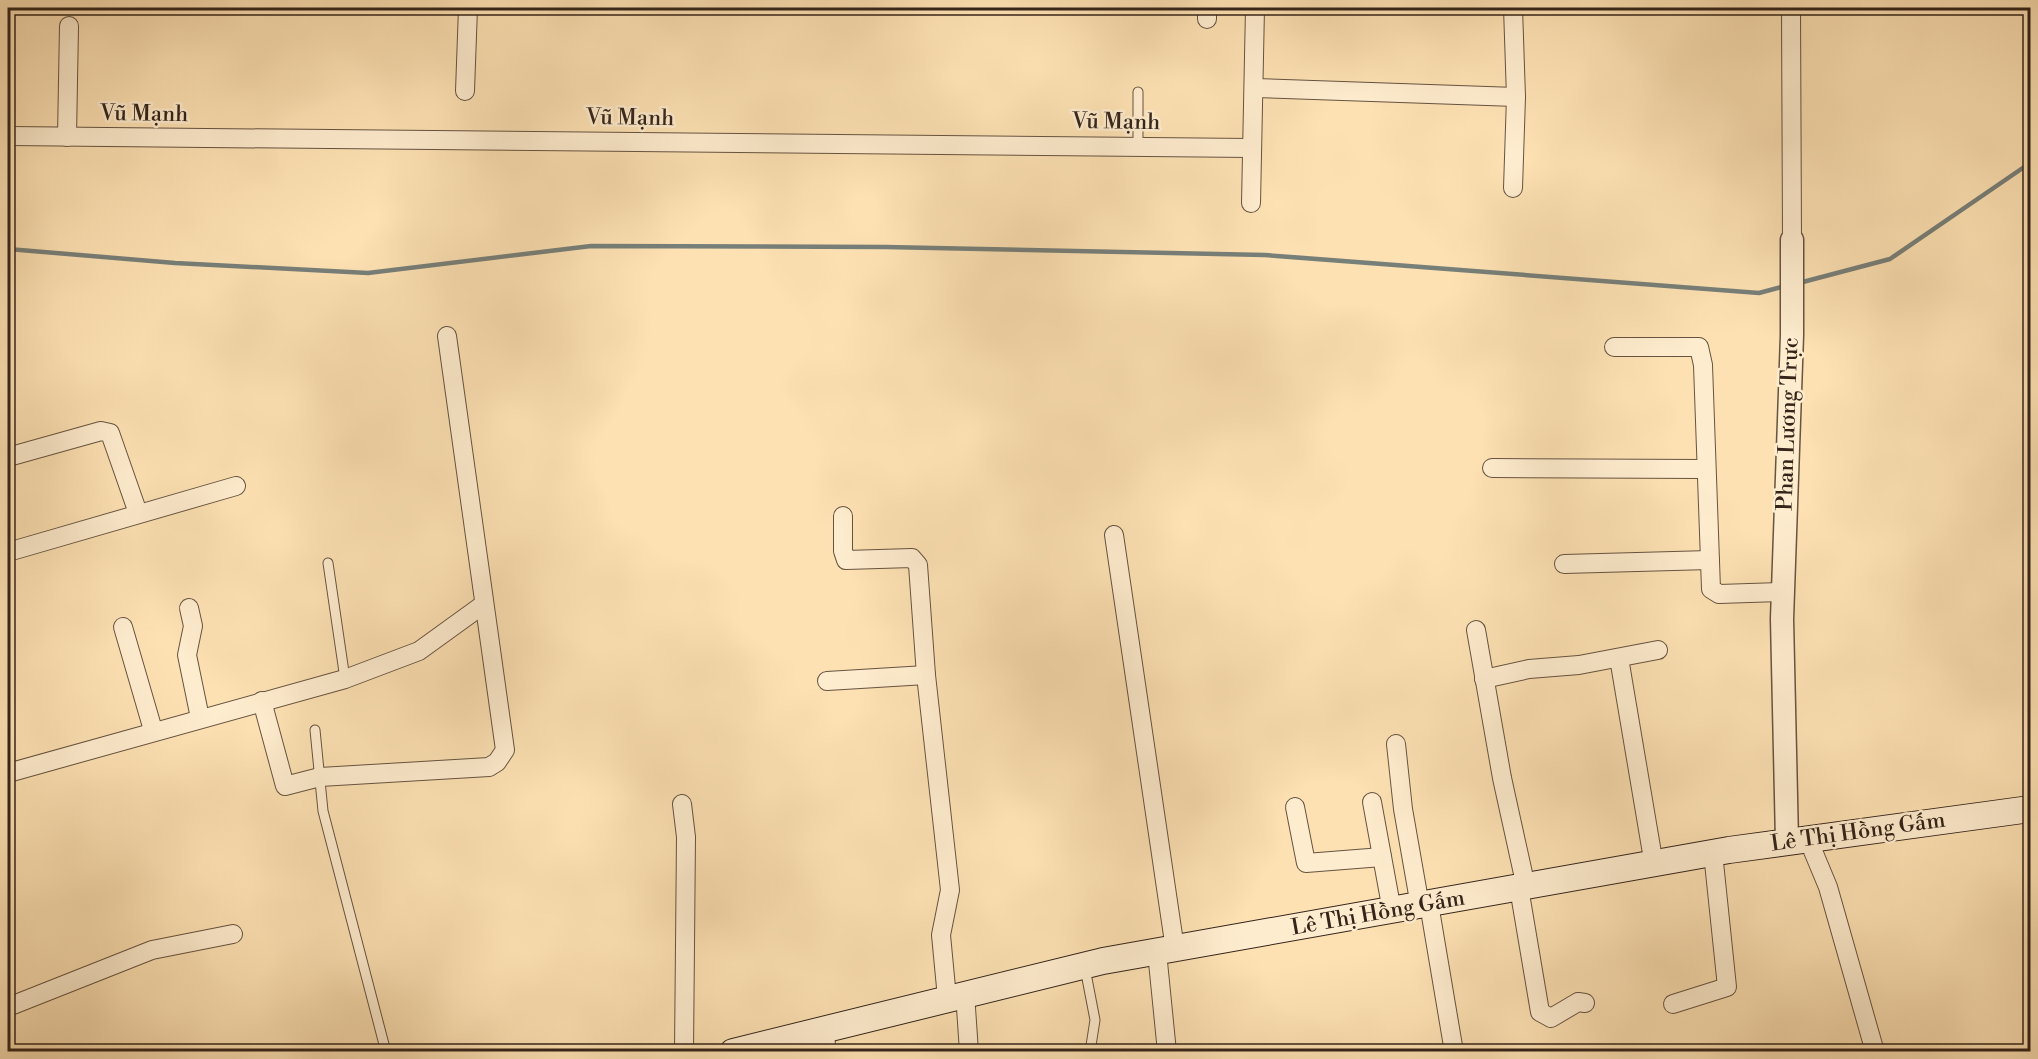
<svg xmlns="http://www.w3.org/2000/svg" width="2038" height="1059" viewBox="0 0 2038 1059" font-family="'Libre Bodoni',serif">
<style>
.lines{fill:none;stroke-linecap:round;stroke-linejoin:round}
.stream{stroke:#777f79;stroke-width:4.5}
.service-casing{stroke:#665340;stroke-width:11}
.minor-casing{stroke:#665340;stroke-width:20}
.tertiary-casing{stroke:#665340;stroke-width:25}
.secondary-casing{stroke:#34241a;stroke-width:28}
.service{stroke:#feecce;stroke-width:9}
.minor{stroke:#feecce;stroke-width:18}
.tertiary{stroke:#feecce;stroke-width:22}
.secondary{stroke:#feecce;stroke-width:26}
.labels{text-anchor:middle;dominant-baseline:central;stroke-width:5;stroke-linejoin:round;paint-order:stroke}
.street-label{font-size:22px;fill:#34241a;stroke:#feecce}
</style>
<rect width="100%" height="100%" fill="#fde1b3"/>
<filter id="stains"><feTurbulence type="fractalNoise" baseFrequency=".00333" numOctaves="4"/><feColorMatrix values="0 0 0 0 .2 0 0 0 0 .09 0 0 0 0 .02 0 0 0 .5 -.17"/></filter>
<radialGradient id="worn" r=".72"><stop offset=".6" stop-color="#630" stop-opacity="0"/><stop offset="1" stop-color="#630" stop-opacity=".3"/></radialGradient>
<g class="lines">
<g class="stream">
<path d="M8,249L175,263L368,273L591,246L886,247L1265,255L1759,293L1785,286"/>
<path d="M1799,283L1890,259L2030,163"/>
</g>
<g class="service-casing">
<g id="service">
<path d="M1138,147V92"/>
<path d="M328,563L345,679"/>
<path d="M315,730L323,811L386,1052"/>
<path d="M1085,968L1095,1020L1090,1052"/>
</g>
</g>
<g class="minor-casing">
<g id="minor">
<path d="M1513,8L1516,97L1513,188"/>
<path d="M1791,8L1792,240"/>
<path d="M1207,19V8"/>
<path d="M1254,88L1516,97"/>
<path d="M465,91L468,8"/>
<path d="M8,136L1252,148"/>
<path d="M67,137L69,26"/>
<path d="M1251,203L1255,8"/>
<path d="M1614,347H1699L1703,365L1711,589L1719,594L1782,592"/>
<path d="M8,457L101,431L110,433L138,513"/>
<path d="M1492,468L1705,469"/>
<path d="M843,516V551L846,560L912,558L918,565L926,675L950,890L941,935L947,998"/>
<path d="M1114,535L1175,949"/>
<path d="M8,552L236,486"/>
<path d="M1564,564L1710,560"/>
<path d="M189,608L193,626L187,655L200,718"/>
<path d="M123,627L153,730"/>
<path d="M1476,630L1502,778L1526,887"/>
<path d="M1619,658L1654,865"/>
<path d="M1484,679L1529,669L1579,665L1658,650"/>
<path d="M827,681L926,675"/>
<path d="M262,701L285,786L320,777L489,767L497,762L505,750L447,336"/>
<path d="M1396,744L1403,809L1420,906"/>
<path d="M8,773L345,679L419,651L484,604"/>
<path d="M1372,802L1392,911"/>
<path d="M682,804L686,837L684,1052"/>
<path d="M1295,807L1306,863L1382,857"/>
<path d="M1808,839L1828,887L1875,1052"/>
<path d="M1519,888L1540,1012L1551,1018L1578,1002L1585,1003"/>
<path d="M1429,904L1454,1052"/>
<path d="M1157,952L1167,1052"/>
<path d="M965,993L969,1052"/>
<path d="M1673,1004L1727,987L1713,853"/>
<path d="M8,1007L152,950L233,934"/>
<path d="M824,1029L827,1052"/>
</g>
</g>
<g class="tertiary-casing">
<path id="tertiary" d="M1787,841L1782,619L1792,335V240"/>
</g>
<g class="secondary-casing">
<path id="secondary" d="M733,1052L1103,961L1729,850L2030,809"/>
</g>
<use href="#service" class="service"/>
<use href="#minor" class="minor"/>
<use href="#tertiary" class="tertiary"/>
<use href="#secondary" class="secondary"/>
</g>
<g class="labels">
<g class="street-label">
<text transform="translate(144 114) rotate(1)">Vũ Mạnh</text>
<text transform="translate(630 118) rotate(1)">Vũ Mạnh</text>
<text transform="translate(1116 122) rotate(1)">Vũ Mạnh</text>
<text transform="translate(1788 424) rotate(-88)">Phan Lương Trực</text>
<text transform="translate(1858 832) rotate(-8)">Lê Thị Hồng Gấm</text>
<text transform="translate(1378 913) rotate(-10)">Lê Thị Hồng Gấm</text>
</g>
</g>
<rect width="2038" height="1059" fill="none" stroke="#fde1b3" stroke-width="30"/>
<rect x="9" y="9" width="2020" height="1041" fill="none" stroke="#34241a" stroke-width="3"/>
<rect x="15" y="15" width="2008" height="1029" fill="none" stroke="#34241a" stroke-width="1.5"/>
<rect width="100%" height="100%" filter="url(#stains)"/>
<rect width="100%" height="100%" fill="url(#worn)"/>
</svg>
